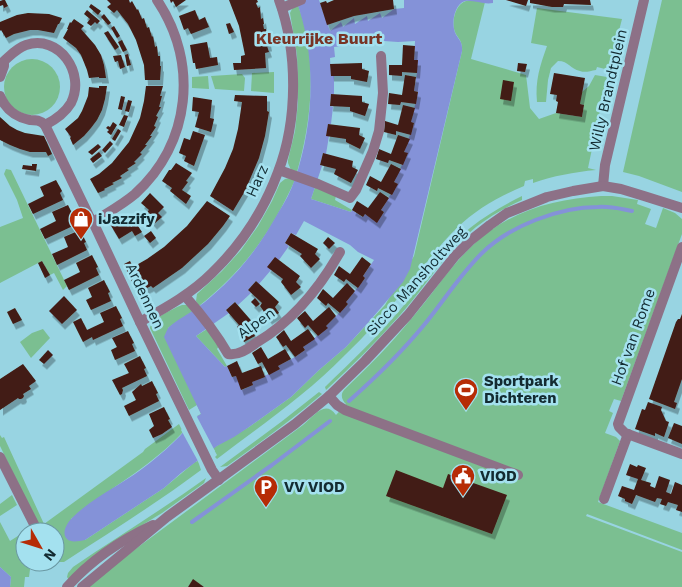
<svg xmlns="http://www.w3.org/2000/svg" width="682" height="587" viewBox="0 0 682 587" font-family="'Work Sans',sans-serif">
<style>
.green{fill:#7bbf91}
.water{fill:#8492d8;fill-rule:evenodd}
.pier{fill:#98d4e2}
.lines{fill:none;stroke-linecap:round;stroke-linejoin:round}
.stream{stroke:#8492d8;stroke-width:4}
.building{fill:#431c13;filter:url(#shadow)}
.minor{stroke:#8d7187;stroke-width:10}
.tertiary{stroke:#8d7187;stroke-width:10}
.labels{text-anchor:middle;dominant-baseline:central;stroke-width:5;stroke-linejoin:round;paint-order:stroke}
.street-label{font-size:15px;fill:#132b31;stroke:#a4e1ef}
.poi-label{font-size:15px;font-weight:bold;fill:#132b31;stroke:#a4e1ef;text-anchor:start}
.neighbourhood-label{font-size:16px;font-weight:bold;fill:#783324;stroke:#a4e1ef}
</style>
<defs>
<filter id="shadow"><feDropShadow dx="3" dy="5.5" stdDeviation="0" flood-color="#0004"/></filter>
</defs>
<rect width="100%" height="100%" fill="#98d4e2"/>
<g class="green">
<path d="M475,0L485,2L471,59L526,75L530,108L539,119L556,113L582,117L584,105L580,104L582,92L589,86L595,75L607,77L588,168L596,170C574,172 553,176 533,183V179L525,181L524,186C500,196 476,209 457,228C439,245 424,266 408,286C388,310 367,334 344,356C306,395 260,426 217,459L215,457L217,455L213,448L249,427L291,397L319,370L346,347L385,305L414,256L462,51C463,39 456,38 454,29C452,19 456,4 466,1C469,0 472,0 475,0Z"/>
<path d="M662,0H682V192L639,176L623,172Z"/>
<path d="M298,5C318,57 312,121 297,172L291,170L288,163V160L295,131L298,103V87L297,55L290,13L292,9Z"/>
<path d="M537,8L622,19L609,70L597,67L596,70C590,71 585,73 580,71C570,69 569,61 558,61L551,68L548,80L546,102H537C535,80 540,66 547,46L531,43Z"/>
<circle cx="32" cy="87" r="28"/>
<path d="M274,72V93L251,91L252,73Z"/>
<path d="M242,74L245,78L244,91L215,89L211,76Z"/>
<path d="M208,76L209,89L192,88V77Z"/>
<path d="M6,169L11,170L67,286L63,290L54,273L50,275L42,261L0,283V227L23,218L17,200L4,174Z"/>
<path d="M290,178L295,180C271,233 245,269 199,306L196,301L197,294L222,271L241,250L258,226L272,201L280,183L285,179Z"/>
<path d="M315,187L336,196L335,200L352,210L351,212L311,199Z"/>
<path d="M522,196V200C506,207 490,216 476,227C446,251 426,286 401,314C377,341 352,366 326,390L325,387C351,362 377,337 400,310C423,283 443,251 470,228C486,215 504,205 522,196Z"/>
<path d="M601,196H612L638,200L637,204L651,209L645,224L656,228L663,208L675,213L682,219V234L621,401L614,399L609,411L613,413L605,433L616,437L620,441L619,444L598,502L682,533V550L587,514L586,516L682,552V587H204L193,580L188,587H89L118,562L303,425C314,416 325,399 336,415L346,404C342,400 340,395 344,390C368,367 391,344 412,318C431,296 447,271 467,251C503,213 550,199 601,196Z"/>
<path d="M182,305H187L193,311L168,328L211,415L197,416L201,414L197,405L189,410L150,328C152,318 168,312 177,307Z"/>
<path d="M43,329L50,338L31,358L20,342L32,333Z"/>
<path d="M207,329L219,346L217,349L227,366L225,367L196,336Z"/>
<path d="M319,392L322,394C292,420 259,443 227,466L220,467L281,422Z"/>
<path d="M179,424L183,432C151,467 108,489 71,519L85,540L164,488L195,462L198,461L201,470C157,503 110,532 64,562H59L55,555V532H42L0,446V435L2,438L4,437L44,524L143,452L145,449Z"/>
<path d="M206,478L204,483L162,513L111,544L69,580L67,577L68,573L73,567C117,537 163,509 206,478Z"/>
<path d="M12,495L17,505L0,516V504Z"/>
<path d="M0,522L10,541L29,529L31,532H25V562H31L29,577H25L24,587H10L11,577L0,567Z"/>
</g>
<g class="water">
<path d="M296,0H319L330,31L341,22L343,27L354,18L355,24L367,16L368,21L380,13L382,18L394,9L404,8V0H493V3C484,5 475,0 465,1C455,4 452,20 454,29C456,39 463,39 462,51L410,269L403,282L367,324L346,347L319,370L291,397L249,427L234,437L217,446L181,473L164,488L85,540C79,541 71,543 67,539C61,533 67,523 72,518C95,495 126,483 151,462C161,454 171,445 180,436C187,428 192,419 201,414L164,337C166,333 167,329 169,327C178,319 189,314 198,307C207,301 215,293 224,285C246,264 263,240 278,213C285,202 291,191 295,179C314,123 317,56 296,0ZM384,41L398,42L415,41L414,60L417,73L414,91L418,92L411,122L414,123L404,152L407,154L394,182L397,184L381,210L384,212L377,222L365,214L362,217L352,210L351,212L311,199L322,166L320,165L323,153L326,154L329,136H327L328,124H331L333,107L330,106L331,94H334V76H331L330,58L335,57L334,47ZM304,221L350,245L358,252L374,260L363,276L365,278L346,302L348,304L326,326L327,328L303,347L305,350L295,357L278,366L279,369L252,382L253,385L242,390L236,376L232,377L227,366L225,367L196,336L229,313L226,310L235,302L238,305L251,293L248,290L256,281L259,284L271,270L268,267L279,260L289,246L285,243L291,233L296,235Z"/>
<path d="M0,567L11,577L10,587H0Z"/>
</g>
<path class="pier" d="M196,415L215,451L199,463L181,430L191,418Z"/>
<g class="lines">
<g class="stream">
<path d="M349,401C375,378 401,353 424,325C443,302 459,276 481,254C509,226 559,207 598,207C610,206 621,209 632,211"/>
<path d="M192,522L272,465L330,421"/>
</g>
</g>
<g class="building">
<path d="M3,0H5L8,6L4,8L3,5L0,6V1Z"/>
<path d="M107,0H129L130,3L132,1L137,10L138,9L142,19L144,18L147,28L149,27L152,37L153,36L155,47L157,46L158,56H160V66H161L160,80H145L144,65L136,40L128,24L117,10L114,13L107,7L111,4Z"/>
<path d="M170,0H186L176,7L173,1L171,3Z"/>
<path d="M229,0H257L258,2L256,3L258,8L260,7L261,19L263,18L264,24H263L264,29H266L267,35H265L267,40H268L269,46H267L269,52L265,53L266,68L234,70L233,63H241V56L245,55L239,26Z"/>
<path d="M334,0H393L394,9L354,16L327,25L320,3L326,1L327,3Z"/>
<path d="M506,0H528L526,6Z"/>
<path d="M530,0H590L591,5L564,4L563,7H552L530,3Z"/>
<path d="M91,4L101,11L98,15L89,7Z"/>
<path d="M87,10L100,21L97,24L95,22L91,26L87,23L90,19L84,14Z"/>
<path d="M195,10L199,20L205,17L209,27L191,34L188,28L184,30L179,16Z"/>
<path d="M28,13L49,14L62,18L59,24H58L54,33L38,30H30L14,34L6,38L1,30L0,31V22L17,15Z"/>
<path d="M104,14L111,23L108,25L101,17Z"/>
<path d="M74,19L84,26L81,29L95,45L101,55L104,65L106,78H99V77L89,78L87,70L81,55L76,48L63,38L68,29H67L70,22L71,23Z"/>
<path d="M230,23L234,32L229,34L226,24Z"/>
<path d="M114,26L120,36L117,38L111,28Z"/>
<path d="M108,31L119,47L115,50L104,33Z"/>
<path d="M122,40L127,50L123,52L118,42Z"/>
<path d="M207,42L210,58L217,57L218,65L196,69L195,63H193L190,45Z"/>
<path d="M403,45L415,46L414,60H418L417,73L402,72V76L389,75V65H402Z"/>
<path d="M128,54L131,65L127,66L125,55Z"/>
<path d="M121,55L125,67L120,69L118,61L115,62L113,56Z"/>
<path d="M362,63V69L369,71L367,82L351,79V76H331L330,64Z"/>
<path d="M518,63L527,64L525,72L517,71Z"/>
<path d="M554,73L585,78L580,104L584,105L582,117L556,113L558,102L556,101L557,95L550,94Z"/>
<path d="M405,75L416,77L414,91L418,92L416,104L401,102L400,105L388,104L389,93L402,95Z"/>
<path d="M503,80L514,82L511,101L500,99Z"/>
<path d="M99,86H107L105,99L102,110L97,120L91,128L84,136L73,145L70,138L71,137L65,129L78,118L82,111L88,96L89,87L99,88Z"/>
<path d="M146,86H163L160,96H162L159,107H161L156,116L158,117L154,126L156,127L150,136H152L145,145H147L140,153L142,154L134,162L136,163L127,169L129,170L120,176L122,178L112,183L114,184L104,189L105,190L98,193L90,179L99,174L112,163L129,142L140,118L144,101Z"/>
<path d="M331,94L362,96V102L369,104L365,116L350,111V107L330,106Z"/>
<path d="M235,95L267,96V111L269,112L265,136L259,158L245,191L233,211L210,196L225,168L233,149L238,129L242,102L234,101Z"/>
<path d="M121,96L125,97L122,110L118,109Z"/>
<path d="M193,97L212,100L210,118L214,119L211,132L195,127L199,112L192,111Z"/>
<path d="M128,100L132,101L129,112L125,111Z"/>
<path d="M403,105L415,108L411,122L414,123L411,135L396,131V135L384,132L385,121L398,125Z"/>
<path d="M124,115L128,116L124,127L119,125Z"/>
<path d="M0,117L10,126L17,130L25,133L44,136L52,154L48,156L46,152H30L20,149L10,145L0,140Z"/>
<path d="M113,122L117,125L111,135L107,132L109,130L106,128L108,126L110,127Z"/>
<path d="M328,124L360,128L359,135L365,138L360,149L346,142V139L326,136Z"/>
<path d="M118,129L121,131L115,141L112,139Z"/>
<path d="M193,131L205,135L194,166L184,161L186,156L179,153L184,138L190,140Z"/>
<path d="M398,135L410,139L404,152L408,153L403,165L389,160L388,163L376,159L379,149L391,154Z"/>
<path d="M110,141L113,144L105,153L102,150Z"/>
<path d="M98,144L101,147L92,155L88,152Z"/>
<path d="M99,152L102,156L93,163L90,159Z"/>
<path d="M323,153L353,161L352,167L358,170L351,183L334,174L336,169L320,165Z"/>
<path d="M176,163L192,173L186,181L188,182L182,190L191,196L186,204L170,191L172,188L162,181L169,170H171Z"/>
<path d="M32,164H37L36,171L22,169L23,165L32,166Z"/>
<path d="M391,164L401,169L394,182L398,184L392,195L378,188L377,191L366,185L370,176L381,182Z"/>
<path d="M56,180L62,191L60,193L63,200L33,214L28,204L44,196L40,187Z"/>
<path d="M380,192L389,198L381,210L384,212L377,223L365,214L363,217L352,210L357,201L368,208Z"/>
<path d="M150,193L164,207L158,213L162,217L154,224L145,214L149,210L141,203Z"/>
<path d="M207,201L230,216L223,226L208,244L182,268L153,288L151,286L137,293L124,264L130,261L133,267L147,259L164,247L187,226Z"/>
<path d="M68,205L74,217L72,218L75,225L45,239L40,229L56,221L52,212Z"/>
<path d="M125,216L131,227L136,223L142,232L135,236L132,231L119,239L110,224Z"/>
<path d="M80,230L86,242L84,243L87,250L57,265L52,254L68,247L64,237Z"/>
<path d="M151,231L156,238L150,243L144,236Z"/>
<path d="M291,233L318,249L315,254L320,259L311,268L300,256L302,254L285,243Z"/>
<path d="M328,237L335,243L329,249L323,243Z"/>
<path d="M92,255L98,267L96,268L99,275L69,290L64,280L80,272L76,263Z"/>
<path d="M275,257L300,276L296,282L301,287L291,295L281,282L283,279L267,267Z"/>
<path d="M362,257L371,264L363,276L365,278L358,288L346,279L344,282L334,275L339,266L350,274Z"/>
<path d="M42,261L50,275L45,278L38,263Z"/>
<path d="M104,280L110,292L108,293L111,301L91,310L86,300L92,297L88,288Z"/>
<path d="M256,281L279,302L275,307L279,313L269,319L260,306L262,303L248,290Z"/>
<path d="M347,283L355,291L346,302L348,304L340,313L328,303L326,306L317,298L323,289L333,298Z"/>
<path d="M64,296L77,310L62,324L49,311Z"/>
<path d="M255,298L260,304L256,307L251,302Z"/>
<path d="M235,302L256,326L252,330L255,336L244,342L237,327L239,325L226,310Z"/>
<path d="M116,306L122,318L120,319L123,326L93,340L92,337L83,342L73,322L81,318L87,330L104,322L100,313Z"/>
<path d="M329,307L336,316L326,326L328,328L318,336L308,325L305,328L297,318L305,311L313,321Z"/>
<path d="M15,308L22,320L13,324L7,312Z"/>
<path d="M682,314V379L674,402L677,403L675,409L649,399L676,322L678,319H680Z"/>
<path d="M308,329L315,339L303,347L305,350L295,357L286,345L283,347L276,337L284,330L291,341Z"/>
<path d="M128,331L134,343L132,344L135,351L115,360L111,350L117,347L112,338Z"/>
<path d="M261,347L268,359L285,349L291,359L278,366L280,369L269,375L262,362L258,364L252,353Z"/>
<path d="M48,350L53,355L44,364L39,360Z"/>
<path d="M140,356L146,368L144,369L147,376L122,388L123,390L122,394L120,395L112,380L129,373L124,364Z"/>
<path d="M237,361L242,373L261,366L265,377L252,382L253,385L241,390L236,376L232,377L227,366Z"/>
<path d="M23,364L36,381L29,386L31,389L23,394L24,396L23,398L21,399H19L18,398L0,410V379Z"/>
<path d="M152,381L158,393L156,394L159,401L129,416L124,406L136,400L132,392L141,384L142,386Z"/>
<path d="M648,402L662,407L661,410L666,421L669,422L664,437L655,433V436L635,429L642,409L645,410Z"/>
<path d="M164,407L170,419L168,420L172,427L162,434L153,438L149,430L154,426L149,414Z"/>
<path d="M674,423L682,426V444L668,438Z"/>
<path d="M630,464L637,467L638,465L646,468L641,480L651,483L650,486L655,488L659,476L670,480L666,492L671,494L675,482L682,485V512L676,510L678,505L668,502L666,506L660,504L662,499L657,498L655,502L636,495L632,504L625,501V499L618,496L622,486L634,490L638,479L626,475Z"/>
<path d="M396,470L443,488L448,474L507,495L492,534L386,496Z"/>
<path d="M193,579L204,587H188Z"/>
</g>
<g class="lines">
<g class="minor">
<path d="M282,8L301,0"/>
<path d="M0,77L4,66V61C11,55 17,48 26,45C59,34 86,73 71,103C65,113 55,120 45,125C40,120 36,120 30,120C15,117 6,110 0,96"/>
<path d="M45,125L89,216L93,222L140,322L212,470L219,480"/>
<path d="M279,170L318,184L350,198L356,190L373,151L379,131L383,93L381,56"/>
<path d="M603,186L605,165L644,0"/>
<path d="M93,222C107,213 122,205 135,194C191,143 199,63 157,0"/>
<path d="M185,296C201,314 216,333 228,354C238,356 248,349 256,343C293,321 319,289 340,252"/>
<path d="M140,322C165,308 191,294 212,273C241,245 264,210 278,172C298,120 298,52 279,0"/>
<path d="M329,396L337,405L345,410L518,475"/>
<path d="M0,457L38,532"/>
<path d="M604,499L628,434"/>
</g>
<g class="tertiary">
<path d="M682,247L618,424L619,427L625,433L682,454"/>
<path d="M67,587C91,560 121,540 153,525"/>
<path d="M82,587L167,517L295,424L329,396L365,361L408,315L455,256L471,240L490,225L507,213L547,197L573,191L603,186L621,189L644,196L682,208"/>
</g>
</g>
<defs>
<g id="shop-pin" transform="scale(1.25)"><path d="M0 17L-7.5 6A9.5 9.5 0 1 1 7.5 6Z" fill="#b62c06" stroke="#a4e1ef"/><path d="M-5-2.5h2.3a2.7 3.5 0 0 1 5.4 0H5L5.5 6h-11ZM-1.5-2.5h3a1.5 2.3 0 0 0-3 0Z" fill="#fff"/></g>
<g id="stadium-pin" transform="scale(1.25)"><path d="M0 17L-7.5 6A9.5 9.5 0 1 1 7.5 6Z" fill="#b62c06" stroke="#a4e1ef"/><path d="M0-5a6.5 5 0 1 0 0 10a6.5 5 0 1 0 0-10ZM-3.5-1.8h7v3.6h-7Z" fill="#fff"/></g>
<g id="civic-pin" transform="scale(1.25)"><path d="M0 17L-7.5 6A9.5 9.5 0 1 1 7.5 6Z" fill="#b62c06" stroke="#a4e1ef"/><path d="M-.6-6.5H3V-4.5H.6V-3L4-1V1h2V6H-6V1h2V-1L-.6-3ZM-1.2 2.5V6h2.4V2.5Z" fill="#fff"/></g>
<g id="parking-pin" transform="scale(1.25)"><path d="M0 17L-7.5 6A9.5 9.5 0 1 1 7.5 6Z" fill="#b62c06" stroke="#a4e1ef"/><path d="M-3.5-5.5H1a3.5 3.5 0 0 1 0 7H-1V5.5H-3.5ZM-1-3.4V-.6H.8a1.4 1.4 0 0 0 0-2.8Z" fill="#fff"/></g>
</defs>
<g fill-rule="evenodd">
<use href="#shop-pin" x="81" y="219"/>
<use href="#stadium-pin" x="466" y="390"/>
<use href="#civic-pin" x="463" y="476"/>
<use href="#parking-pin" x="266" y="487"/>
</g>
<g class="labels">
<g class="street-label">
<text transform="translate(608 90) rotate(-77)">Willy Brandtplein</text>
<text transform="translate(257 181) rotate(-66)">Harz</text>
<text transform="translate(416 281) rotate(-48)">Sicco Mansholtweg</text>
<text transform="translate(145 296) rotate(65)">Ardennen</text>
<text transform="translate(256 323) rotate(-35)">Alpen</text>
<text transform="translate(633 337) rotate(-70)">Hof van Rome</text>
</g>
<g class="poi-label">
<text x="98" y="219">iJazzify</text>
<text x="484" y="381">Sportpark<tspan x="484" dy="17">Dichteren</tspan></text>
<text x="480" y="476">VIOD</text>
<text x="284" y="487">VV VIOD</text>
</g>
<g class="neighbourhood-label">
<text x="319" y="38">Kleurrijke Buurt</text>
</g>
</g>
<g transform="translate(40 547) rotate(129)"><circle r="24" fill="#a4e1ef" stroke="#6a98a3"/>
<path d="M0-4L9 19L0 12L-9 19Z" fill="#b62c06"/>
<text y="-8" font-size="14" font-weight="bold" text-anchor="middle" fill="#132b31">N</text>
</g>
</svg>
